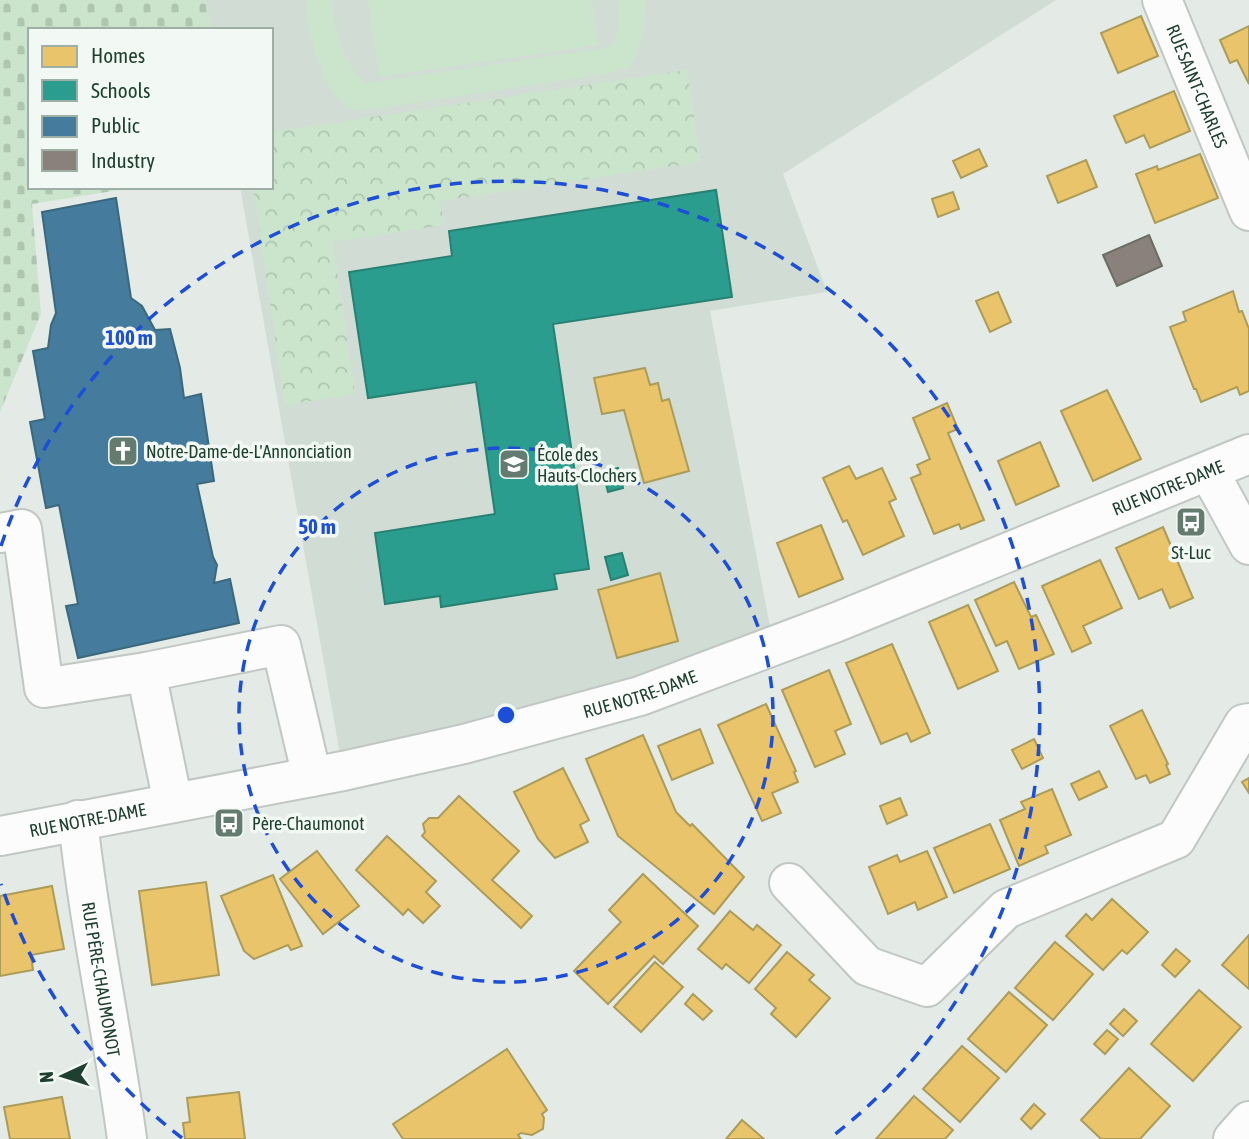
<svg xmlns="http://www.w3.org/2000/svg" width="1249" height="1139" viewBox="0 0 1249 1139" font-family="'Asap Condensed',sans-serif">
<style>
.built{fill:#d1dcd5}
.forest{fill:url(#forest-crowns)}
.cemetery{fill:url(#cemetery-stones)}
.pitch{fill:#cbe5cd}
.homes{fill:#e9c46a;stroke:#ac9c59;stroke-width:2}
.schools{fill:#2a9d8f;stroke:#278172;stroke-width:2}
.public{fill:#457b9d;stroke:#3a697c;stroke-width:2}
.industry{fill:#8a817c;stroke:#6a6e65;stroke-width:2}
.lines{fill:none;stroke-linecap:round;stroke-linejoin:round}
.minor-casing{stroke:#c1c7c3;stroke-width:42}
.minor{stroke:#fbfcfb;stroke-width:38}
.ring{fill:none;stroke:#1d4ed8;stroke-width:3.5;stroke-dasharray:12 9}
.labels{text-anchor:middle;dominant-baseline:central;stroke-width:7;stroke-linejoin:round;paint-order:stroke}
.street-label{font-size:18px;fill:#1f4030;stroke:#f2f9f4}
.poi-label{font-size:18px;fill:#1f4030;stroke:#f2f9f4;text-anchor:start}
.centre{fill:#1d4ed8;stroke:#f2f9f4;stroke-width:3.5}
.ring-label{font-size:21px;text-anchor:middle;font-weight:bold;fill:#1d4ed8;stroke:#f2f9f4;stroke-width:7;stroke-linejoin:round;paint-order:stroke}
</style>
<defs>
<pattern id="forest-crowns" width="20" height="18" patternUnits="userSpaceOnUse" patternTransform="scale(1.75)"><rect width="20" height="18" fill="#cbe5cd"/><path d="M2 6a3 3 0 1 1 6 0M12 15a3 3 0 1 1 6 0" fill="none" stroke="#aec6b0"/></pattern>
<pattern id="cemetery-stones" width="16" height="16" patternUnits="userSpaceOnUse" patternTransform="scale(1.75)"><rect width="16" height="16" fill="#cbe5cd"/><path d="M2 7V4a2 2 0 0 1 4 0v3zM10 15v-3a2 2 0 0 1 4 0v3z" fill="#aec6b0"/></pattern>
</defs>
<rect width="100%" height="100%" fill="#e4eae6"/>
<path class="built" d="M205,0H1056L783,174L827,292L710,311L775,653L343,771L240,187H271V30H211Z"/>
<path class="forest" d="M687,70L701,162L440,201L444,225L333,242L355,394L285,405L253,187H271V132Z"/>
<path class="cemetery" d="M0,0H205L211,30H30V187H138L32,204L41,314L0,412Z"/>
<g class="pitch">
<path d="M306,0H332C332,24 346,70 366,83L606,48L614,43L618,29L620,0H645C646,25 642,47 629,68L611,73L387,107C377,108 364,111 354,109C325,104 305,25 306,0Z"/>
<path d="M368,0H591L598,45L379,77Z"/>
</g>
<g class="homes">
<path d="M1141,16L1158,56L1118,73L1101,33Z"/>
<path d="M1249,26V84L1237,60L1230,63L1220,40Z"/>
<path d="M1174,91L1190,131L1150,148L1144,135L1126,143L1114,116Z"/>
<path d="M979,149L987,166L961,178L953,161Z"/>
<path d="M1200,154L1218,198L1155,223L1136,174L1157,166L1158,170Z"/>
<path d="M1086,160L1097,187L1058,203L1047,176Z"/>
<path d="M953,192L959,209L938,217L932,199Z"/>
<path d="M1233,291L1239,312L1242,311L1249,329V391L1240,395L1237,387L1201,402L1196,389H1194L1170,327L1186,321L1183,312Z"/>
<path d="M998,292L1011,322L990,332L976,301Z"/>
<path d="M645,368L650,385L658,383L662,401L669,399L689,471L644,483L624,410L602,414L594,378Z"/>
<path d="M1107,390L1141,459L1093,481L1061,411Z"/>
<path d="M947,403L958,429L948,433L984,520L961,529L959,524L934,534L911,478L921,474L917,465L930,459L913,418Z"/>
<path d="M1040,442L1059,486L1016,505L998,461Z"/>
<path d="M849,466L856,479L882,468L896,499L889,502L904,536L863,555L847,520L843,522L823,478Z"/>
<path d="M821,525L843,579L799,597L777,543Z"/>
<path d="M1163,527L1193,598L1170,608L1162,589L1139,599L1116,548Z"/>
<path d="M1100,560L1122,608L1083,626L1091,643L1072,652L1042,586Z"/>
<path d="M660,573L678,641L617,658L598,590Z"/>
<path d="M1014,582L1031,617L1036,615L1054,654L1019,669L1007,641L996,646L975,600Z"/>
<path d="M968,605L998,671L958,689L929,622Z"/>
<path d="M892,644L930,733L911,742L907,733L881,744L846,663Z"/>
<path d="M829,670L851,724L835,731L845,754L815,767L782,690Z"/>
<path d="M766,704L796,771L794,772L798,782L772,793L781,813L762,821L718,725Z"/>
<path d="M1142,710L1168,764L1166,765L1170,774L1150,783L1146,775L1136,779L1110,726Z"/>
<path d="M700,729L713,763L672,780L658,746Z"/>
<path d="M643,735L676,812L690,826L692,824L744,877L714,914L618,836L586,759Z"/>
<path d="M1034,739L1043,758L1022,769L1012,750Z"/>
<path d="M563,768L589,820L580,825L588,842L555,858L538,839L514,792Z"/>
<path d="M1099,771L1107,787L1079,800L1071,784Z"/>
<path d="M1249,778V793L1242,782Z"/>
<path d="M1052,789L1071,835L1045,846L1048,853L1019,866L1000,820L1025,809L1021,802Z"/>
<path d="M459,796L519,851L492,880L532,916L521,928L422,836L425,832L423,824L429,818H438Z"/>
<path d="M900,798L907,815L887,824L880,806Z"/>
<path d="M990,824L1010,869L954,893L934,848Z"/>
<path d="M387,836L436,881L426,892L440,906L423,923L408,909L403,915L356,870Z"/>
<path d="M317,851L359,906L323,934L280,879Z"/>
<path d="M927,851L947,897L918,910L915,902L888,914L869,867L897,855L900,862Z"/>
<path d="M643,874L698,926L663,964L654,956L608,1004L574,971L621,922L609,910Z"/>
<path d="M273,875L302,946L291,950L288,945L254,959L244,951L221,896Z"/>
<path d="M206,882L219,975L152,985L139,891Z"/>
<path d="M52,886L64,949L31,955L33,970L0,976V896Z"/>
<path d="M1112,899L1148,932L1127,954L1122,950L1103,970L1066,936L1086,914L1092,920Z"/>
<path d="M730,911L753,930L757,925L781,945L749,983L726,964L722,969L698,949Z"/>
<path d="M1249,935V989L1222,965Z"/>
<path d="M1055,942L1093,974L1053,1020L1015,988Z"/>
<path d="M1176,949L1190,961L1175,977L1162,965Z"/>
<path d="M787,952L814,975L809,980L830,998L796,1037L771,1014L776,1008L755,989Z"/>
<path d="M655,962L683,987L641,1032L614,1007Z"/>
<path d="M1199,990L1241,1027L1193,1081L1151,1044Z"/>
<path d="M1009,992L1047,1025L1006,1072L968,1039Z"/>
<path d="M693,994L712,1011L703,1020L685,1004Z"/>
<path d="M1124,1009L1137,1021L1123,1036L1110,1024Z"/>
<path d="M1107,1030L1118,1039L1105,1054L1094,1044Z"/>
<path d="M962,1046L999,1078L960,1122L923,1089Z"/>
<path d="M507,1049L547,1110L542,1114L544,1118L543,1129L532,1135L521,1133L518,1135L521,1139H403L393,1124Z"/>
<path d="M1129,1068L1170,1106L1140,1139H1101L1081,1120Z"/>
<path d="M239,1092L245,1139H185L183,1123L190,1122L187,1098Z"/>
<path d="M914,1096L953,1130L945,1139H876Z"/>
<path d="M62,1097L70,1139H10L4,1107Z"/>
<path d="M1034,1104L1045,1114L1031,1129L1021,1119Z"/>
<path d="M742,1120L764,1139H726Z"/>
</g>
<g class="schools">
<path d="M716,190L732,297L553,324L589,569L554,574L557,589L441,607L440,596L385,604L375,533L495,514L476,382L368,398L349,272L452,256L449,231Z"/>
<path d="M618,468L623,488L608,492L603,472Z"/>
<path d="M622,553L628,575L611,580L605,557Z"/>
</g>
<path class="public" d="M116,198L131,298L142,306L155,330L170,329L180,368L184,398L201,394L214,481L197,484L213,557L217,565L214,583L230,579L239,623L78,658L66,606L78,604L59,505L46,508L30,422L45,419L33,351L48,348L51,325L56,313L42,212Z"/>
<path class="industry" d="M1149,235L1162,266L1117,286L1103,255Z"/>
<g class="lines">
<g class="minor-casing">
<g id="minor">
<path id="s1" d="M1162,0L1249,211"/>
<path d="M1209,472L1249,545"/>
<path d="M0,533L22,529L44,688L146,672L281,645L312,777"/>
<path d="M146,672L173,803"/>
<path id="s2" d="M78,820C89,927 113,1032 127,1139"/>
<path id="s3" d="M0,836L343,771L464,744L640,696L837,622L1249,454"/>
<path d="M789,883L867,966L927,987L1006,909L1176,839L1244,724L1249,723"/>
<path d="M1233,1139L1249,1121"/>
</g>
</g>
<use href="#minor" class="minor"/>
</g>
<g class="ring">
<circle cx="506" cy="715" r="267"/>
<path d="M182 1138A533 533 0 0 1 1 884M1 546A533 533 0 1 1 830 1138"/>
</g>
<defs>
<g id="church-square" transform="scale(1.575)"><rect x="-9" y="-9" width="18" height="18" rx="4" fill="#647c70" stroke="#f2f9f4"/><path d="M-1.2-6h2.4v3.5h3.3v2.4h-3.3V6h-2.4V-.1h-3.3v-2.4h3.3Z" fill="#fff"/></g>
<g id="school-square" transform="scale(1.575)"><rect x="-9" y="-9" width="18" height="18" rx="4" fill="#647c70" stroke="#f2f9f4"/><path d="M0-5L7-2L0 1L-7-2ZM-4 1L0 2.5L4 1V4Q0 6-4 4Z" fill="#fff"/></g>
<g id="bus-square" transform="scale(1.575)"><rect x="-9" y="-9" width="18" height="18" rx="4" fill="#647c70" stroke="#f2f9f4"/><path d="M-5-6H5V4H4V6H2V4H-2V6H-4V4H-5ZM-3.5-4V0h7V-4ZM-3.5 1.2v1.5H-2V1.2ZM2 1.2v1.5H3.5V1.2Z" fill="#fff"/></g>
</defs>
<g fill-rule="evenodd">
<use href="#church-square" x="123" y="451"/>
<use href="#school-square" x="514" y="464"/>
<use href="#bus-square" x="1191" y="522"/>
<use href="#bus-square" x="229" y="823"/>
</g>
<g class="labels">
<g class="street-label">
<text stroke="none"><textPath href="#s1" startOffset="93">RUE SAINT-CHARLES</textPath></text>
<text stroke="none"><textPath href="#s3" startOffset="1223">RUE NOTRE-DAME</textPath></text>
<text stroke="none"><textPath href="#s3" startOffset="656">RUE NOTRE-DAME</textPath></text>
<text stroke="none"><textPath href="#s3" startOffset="89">RUE NOTRE-DAME</textPath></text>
<text stroke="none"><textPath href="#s2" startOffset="161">RUE PÈRE-CHAUMONOT</textPath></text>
</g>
<g class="poi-label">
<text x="146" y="451">Notre-Dame-de-L'Annonciation</text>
<text x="537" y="454">École des<tspan x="537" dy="21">Hauts-Clochers</tspan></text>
<text x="1191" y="552" text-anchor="middle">St-Luc</text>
<text x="252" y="823">Père-Chaumonot</text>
</g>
</g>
<circle cx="506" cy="715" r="10" class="centre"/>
<g class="ring-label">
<text x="129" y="345">100 m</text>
<text x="317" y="534">50 m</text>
</g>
<rect x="28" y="28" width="245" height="161" fill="#f2f9f4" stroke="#9eafa6" stroke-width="2"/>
<rect x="42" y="46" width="35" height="21" fill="#e9c46a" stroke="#9eafa6" stroke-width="2"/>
<text x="91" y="63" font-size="21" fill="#1f4030">Homes</text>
<rect x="42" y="80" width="35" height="21" fill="#2a9d8f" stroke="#9eafa6" stroke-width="2"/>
<text x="91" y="98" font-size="21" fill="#1f4030">Schools</text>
<rect x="42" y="116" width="35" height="21" fill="#457b9d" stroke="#9eafa6" stroke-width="2"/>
<text x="91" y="133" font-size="21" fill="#1f4030">Public</text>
<rect x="42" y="150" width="35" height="21" fill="#8a817c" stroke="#9eafa6" stroke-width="2"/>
<text x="91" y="168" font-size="21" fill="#1f4030">Industry</text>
<g transform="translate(63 1076) rotate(266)" stroke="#f2f9f4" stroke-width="5" paint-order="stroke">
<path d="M0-5L12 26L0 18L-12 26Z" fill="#1f4030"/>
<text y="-10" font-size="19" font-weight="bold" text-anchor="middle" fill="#1f4030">N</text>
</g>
</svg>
